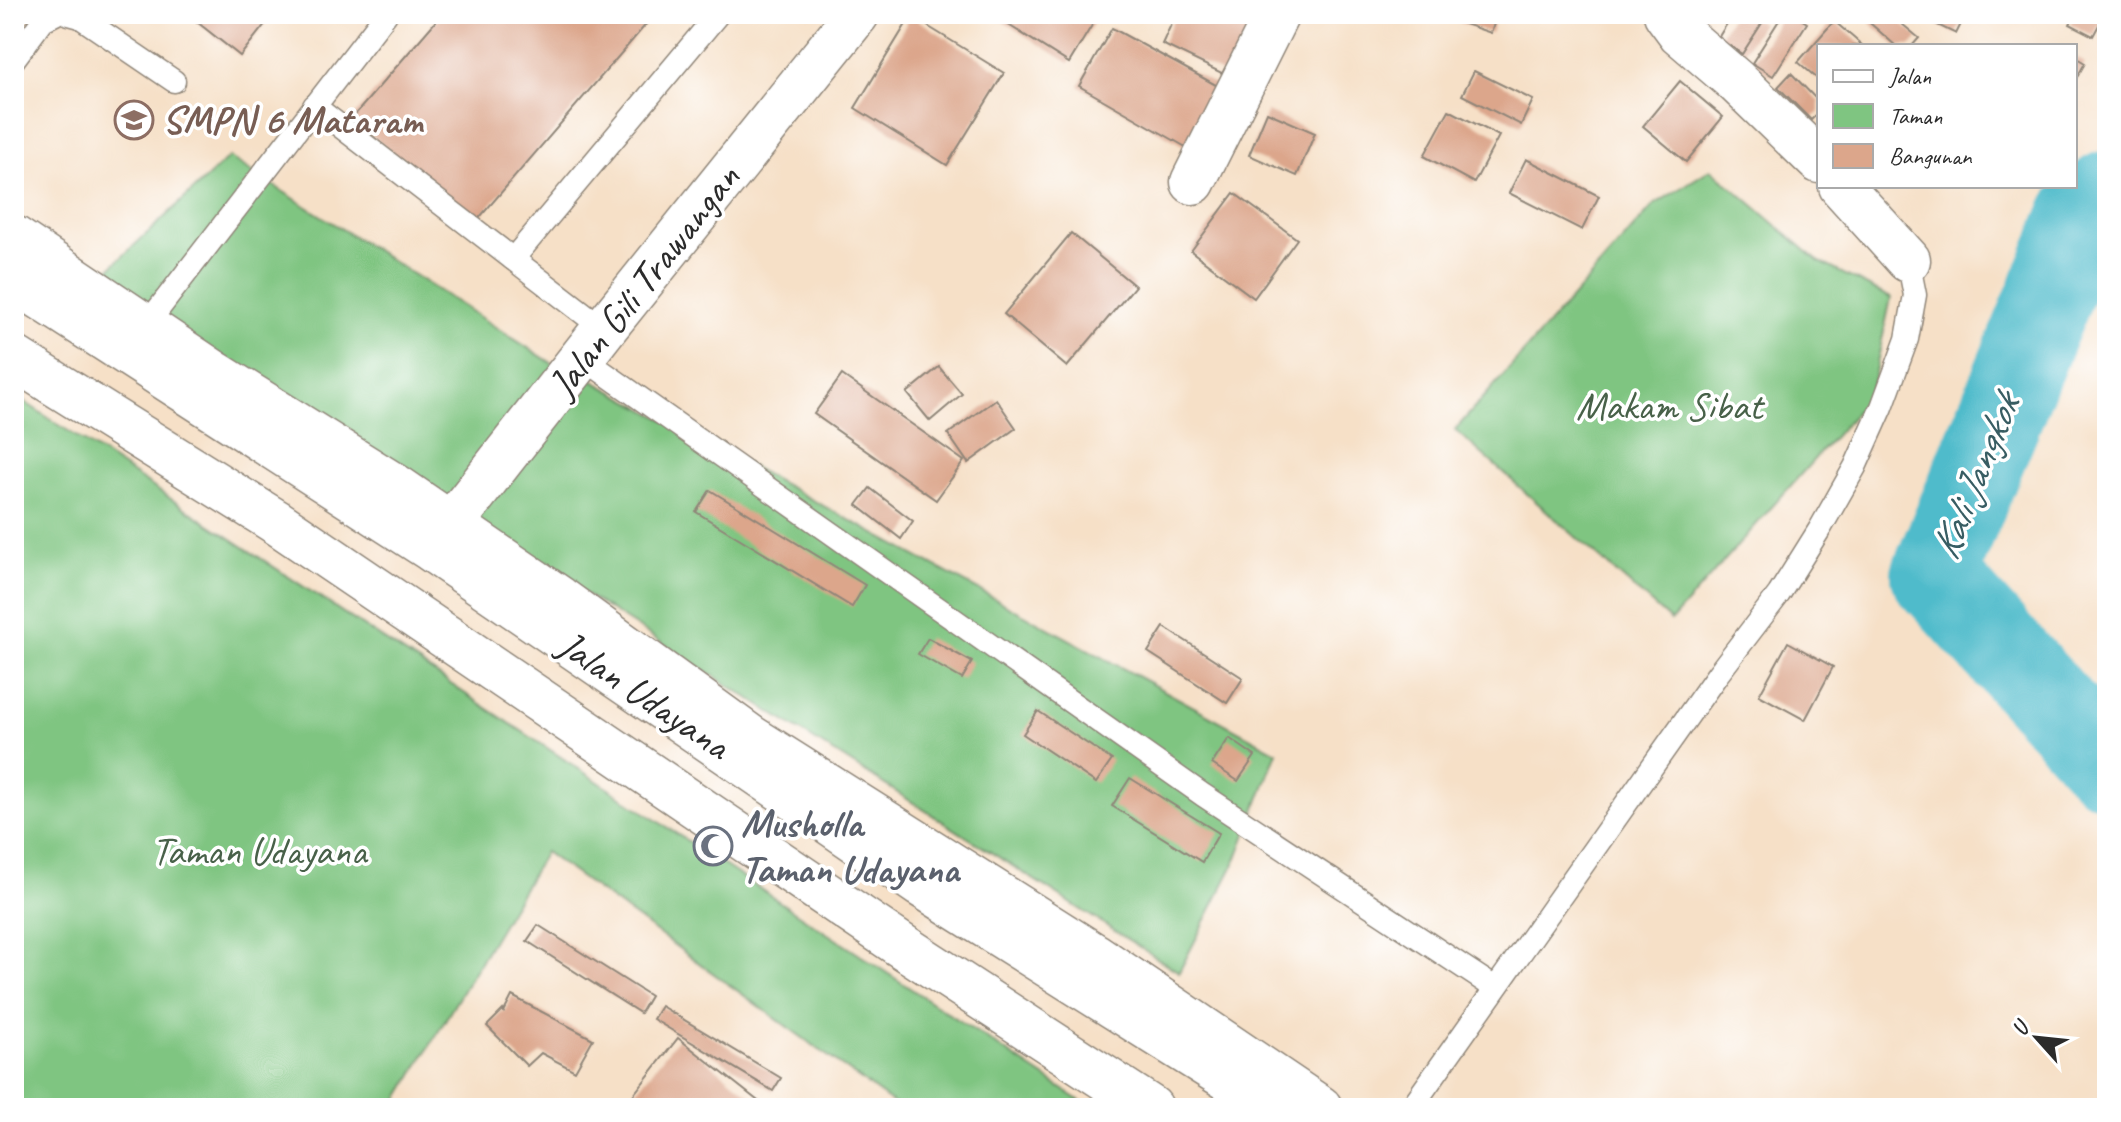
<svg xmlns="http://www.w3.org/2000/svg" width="2121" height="1122" viewBox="0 0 2121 1122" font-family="Caveat,sans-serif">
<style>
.green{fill:#7fc581;stroke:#557856;stroke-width:2}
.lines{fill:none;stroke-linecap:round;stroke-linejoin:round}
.river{stroke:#4fbbcb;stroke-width:86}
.building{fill:#dca68b}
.lane-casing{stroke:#908679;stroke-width:25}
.street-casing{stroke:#908679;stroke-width:47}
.secondary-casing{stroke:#908679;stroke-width:47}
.lane{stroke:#fff;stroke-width:22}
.street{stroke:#fff;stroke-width:44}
.secondary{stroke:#fff;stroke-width:44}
.labels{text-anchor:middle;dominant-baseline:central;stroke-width:7;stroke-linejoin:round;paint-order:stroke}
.education-label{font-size:40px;font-weight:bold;fill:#785e54;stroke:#fff;text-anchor:start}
.street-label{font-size:40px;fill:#2b2b2b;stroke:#fff}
.park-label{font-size:40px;fill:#486149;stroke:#fff}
.worship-label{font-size:40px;font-weight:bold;fill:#5b616d;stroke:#fff;text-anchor:start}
.water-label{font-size:42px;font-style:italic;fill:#385d63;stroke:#fff}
</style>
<rect width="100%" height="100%" fill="#fff"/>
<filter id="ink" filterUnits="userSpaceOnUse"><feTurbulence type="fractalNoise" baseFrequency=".0125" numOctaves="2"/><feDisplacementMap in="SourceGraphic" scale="16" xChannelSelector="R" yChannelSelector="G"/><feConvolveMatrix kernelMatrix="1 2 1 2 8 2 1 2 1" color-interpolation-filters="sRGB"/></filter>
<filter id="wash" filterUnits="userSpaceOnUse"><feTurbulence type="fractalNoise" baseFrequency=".006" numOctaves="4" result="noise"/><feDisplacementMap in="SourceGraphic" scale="32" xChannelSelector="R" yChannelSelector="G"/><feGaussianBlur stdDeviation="1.8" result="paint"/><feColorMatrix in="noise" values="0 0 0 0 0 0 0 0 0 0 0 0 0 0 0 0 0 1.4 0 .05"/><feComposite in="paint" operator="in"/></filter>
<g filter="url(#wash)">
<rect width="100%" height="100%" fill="#f6e0c7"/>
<g class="green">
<path d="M229,157L558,367L595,382L1277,752L1235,863L1179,972L95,282Z"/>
<path d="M1711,169L1818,261L1891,298L1870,396L1671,621L1455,430L1654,205Z"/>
<path d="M14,395L1091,1108H900L545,852L393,1108H14Z"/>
</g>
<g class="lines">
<path class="river" d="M2107,194L2082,217L1934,575L2107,765"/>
</g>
<g id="blocks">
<g class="building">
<path d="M187,14H273L240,56Z"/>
<path d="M442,14H655L474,224L352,118Z"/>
<path d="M991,14H1094L1097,17L1069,63Z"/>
<path d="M1176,14H1231L1261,28L1236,80L1162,44Z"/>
<path d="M1461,14H1497L1491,33L1458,22Z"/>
<path d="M1733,14H1748L1762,23L1742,54L1718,38Z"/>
<path d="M1783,14H1793L1807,23L1773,76L1752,63Z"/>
<path d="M1877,14H1890L1919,38L1912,46H1896L1870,23Z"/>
<path d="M1915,14H1966L1956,34Z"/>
<path d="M2075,14H2105L2093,36L2070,24Z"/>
<path d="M911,16L1004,73L947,165L855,108Z"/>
<path d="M1834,21L1863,46H1819V80L1798,62Z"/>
<path d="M1112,28L1225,90L1191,150L1079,86Z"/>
<path d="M2075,57L2085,63L2075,81Z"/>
<path d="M1474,71L1533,100L1521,125L1462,95Z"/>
<path d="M1791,73L1819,102V112L1811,120L1778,87Z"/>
<path d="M1680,81L1723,117L1686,162L1643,126Z"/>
<path d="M1449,110L1499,136L1474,183L1424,156Z"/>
<path d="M1267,112L1315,133L1297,176L1249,155Z"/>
<path d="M1526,159L1599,196L1582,230L1509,193Z"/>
<path d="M1234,193L1297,239L1254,298L1191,251Z"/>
<path d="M1071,233L1135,286L1067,367L1004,314Z"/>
<path d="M939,367L962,394L930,421L907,393Z"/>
<path d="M842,375L964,461L936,500L814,414Z"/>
<path d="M996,399L1016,428L968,463L948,434Z"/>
<path d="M870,488L913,521L901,539L857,505Z"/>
<path d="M710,490L865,585L852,607L696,512Z"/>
<path d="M1164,627L1243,678L1227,703L1148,652Z"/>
<path d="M928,638L972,662L962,679L918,654Z"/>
<path d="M1788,642L1833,667L1805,720L1759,695Z"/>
<path d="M1038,711L1112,760L1096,783L1023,734Z"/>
<path d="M1229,738L1255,756L1238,781L1212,764Z"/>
<path d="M1130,778L1219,833L1202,862L1112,806Z"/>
<path d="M538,925L650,996L640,1013L527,941Z"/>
<path d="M512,996L593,1039L575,1071L541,1053L527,1066L487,1026L503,1010L504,1012Z"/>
<path d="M661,1006L781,1078L773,1091L653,1019Z"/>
<path d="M678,1038L767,1108H623Z"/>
</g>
</g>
</g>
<g filter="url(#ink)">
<use href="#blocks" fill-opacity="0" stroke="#908679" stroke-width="2"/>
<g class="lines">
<g class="lane-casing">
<g id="lane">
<path d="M69,14L80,17L174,81"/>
<path d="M14,59L43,20L55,14"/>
<path d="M314,106L604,329"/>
<path d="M513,259L718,14"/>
<path d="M140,333L386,14"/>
<path d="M583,358L1203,795L1495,988"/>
<path d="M1411,1108L1717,675L1779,594L1821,527L1855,467L1882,407L1907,339L1915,295L1908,260"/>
</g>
</g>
<g class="street-casing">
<g id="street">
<path d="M1666,14L1680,33L1736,81L1819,161"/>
<path d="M1193,182L1277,14"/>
<path d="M1841,186L1908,260"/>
<path d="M14,238L216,374L398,488L560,599L750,737L1094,955L1320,1108"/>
<path d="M433,547L604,329L857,14"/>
</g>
</g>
<g class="secondary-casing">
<g id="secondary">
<path d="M14,280L431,549L921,885L1275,1108"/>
<path d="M14,358L278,523L899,944L1151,1108"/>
</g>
</g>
<use href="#lane" class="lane"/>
<use href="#street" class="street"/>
<use href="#secondary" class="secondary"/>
</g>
</g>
<defs>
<g id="school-ring" transform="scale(2)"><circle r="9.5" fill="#fff" stroke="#8d6e63" stroke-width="1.5"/><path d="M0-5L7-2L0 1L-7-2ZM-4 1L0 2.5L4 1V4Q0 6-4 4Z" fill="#8d6e63"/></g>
<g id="mosque-ring" transform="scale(2)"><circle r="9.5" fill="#fff" stroke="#6b7280" stroke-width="1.5"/><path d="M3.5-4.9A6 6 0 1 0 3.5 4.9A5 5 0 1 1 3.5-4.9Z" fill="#6b7280"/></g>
</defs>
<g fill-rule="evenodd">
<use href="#school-ring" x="134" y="120"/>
<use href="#mosque-ring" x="713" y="846"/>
</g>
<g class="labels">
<g class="education-label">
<text x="162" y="120">SMPN 6 Mataram</text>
</g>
<g class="street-label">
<text transform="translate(644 281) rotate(-52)">Jalan Gili Trawangan</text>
<text transform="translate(644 695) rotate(34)">Jalan Udayana</text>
</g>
<g class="park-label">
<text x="1669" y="406">Makam Sibat</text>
<text x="259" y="851">Taman Udayana</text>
</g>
<g class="worship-label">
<text x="741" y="823">Musholla<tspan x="741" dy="46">Taman Udayana</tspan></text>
</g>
<g class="water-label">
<text transform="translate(1975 477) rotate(-68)">Kali Jangkok</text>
</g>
</g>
<rect width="2121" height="1122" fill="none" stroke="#fff" stroke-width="48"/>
<rect x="1817" y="44" width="260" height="144" fill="#ffffff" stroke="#aaaaaa" stroke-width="2"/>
<rect x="1833" y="70" width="40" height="12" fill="#ffffff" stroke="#aaaaaa" stroke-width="2"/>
<text x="1889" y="84" font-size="24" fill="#2b2b2b">Jalan</text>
<rect x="1833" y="104" width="40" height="24" fill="#7fc581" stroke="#aaaaaa" stroke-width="2"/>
<text x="1889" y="124" font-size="24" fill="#2b2b2b">Taman</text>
<rect x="1833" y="144" width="40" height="24" fill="#dca68b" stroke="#aaaaaa" stroke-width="2"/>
<text x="1889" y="164" font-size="24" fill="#2b2b2b">Bangunan</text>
<g transform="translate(2037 1038) rotate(297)" stroke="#ffffff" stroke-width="6" paint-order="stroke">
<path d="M0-6L14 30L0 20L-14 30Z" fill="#2b2b2b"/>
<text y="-12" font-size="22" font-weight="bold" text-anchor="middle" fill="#2b2b2b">U</text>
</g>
</svg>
